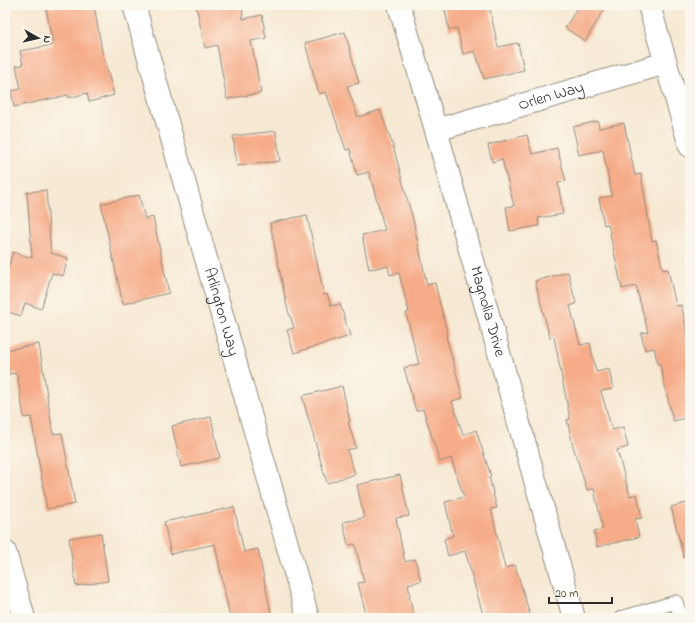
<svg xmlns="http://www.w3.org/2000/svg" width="695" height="623" viewBox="0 0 695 623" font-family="'Indie Flower',sans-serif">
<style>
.building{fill:#f6ac88}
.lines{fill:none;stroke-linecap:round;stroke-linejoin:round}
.lane-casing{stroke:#908a7f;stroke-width:15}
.street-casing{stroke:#908a7f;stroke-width:24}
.lane{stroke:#fff;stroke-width:13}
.street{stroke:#fff;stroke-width:22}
.labels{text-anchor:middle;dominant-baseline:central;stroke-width:4;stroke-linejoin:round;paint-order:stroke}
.street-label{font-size:16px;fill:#2b2b2b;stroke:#fbf7ec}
</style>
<rect width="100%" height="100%" fill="#fbf7ec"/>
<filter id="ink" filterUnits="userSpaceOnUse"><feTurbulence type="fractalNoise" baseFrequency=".025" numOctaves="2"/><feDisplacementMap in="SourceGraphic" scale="8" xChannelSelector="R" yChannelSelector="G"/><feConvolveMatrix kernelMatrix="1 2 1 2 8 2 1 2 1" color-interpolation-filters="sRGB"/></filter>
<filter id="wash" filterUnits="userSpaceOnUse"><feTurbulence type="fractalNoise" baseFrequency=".012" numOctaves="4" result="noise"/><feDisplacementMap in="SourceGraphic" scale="16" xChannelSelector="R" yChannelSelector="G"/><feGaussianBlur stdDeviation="0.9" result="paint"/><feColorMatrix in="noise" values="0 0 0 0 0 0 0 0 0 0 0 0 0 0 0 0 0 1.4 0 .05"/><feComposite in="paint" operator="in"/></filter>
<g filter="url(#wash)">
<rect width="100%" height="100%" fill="#f6e9d3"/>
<g id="blocks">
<g class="building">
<path d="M60,5H94L102,51L114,95L89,102L87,93L69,98L68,95L14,107L11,91L21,89L16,66L23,65L20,51L53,45L46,8Z"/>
<path d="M196,5H242L243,19L262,15L266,38L251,41L261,93L227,99L217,45L205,48Z"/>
<path d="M444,5H489L498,47L518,43L524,70L484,79L475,51L463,54L457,28L449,30Z"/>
<path d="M579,5H607L585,41L565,28Z"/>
<path d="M345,32L359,83L347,86L358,117L380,110L393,146L413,220L427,285L435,283L448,336H446L463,398L452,401L463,435L476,430L491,476L489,477L497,508L491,509L505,568L515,565L531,618H484L465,551L448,556L444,539L453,536L445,502L464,497L451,458L440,462L423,409L416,411L404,368L419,364L406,313L409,312L399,273L390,275L388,266L369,269L362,235L385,230L369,172L357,175L350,149L346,150L326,92L319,94L305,43Z"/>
<path d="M598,121L599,128L624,123L635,175L641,174L652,241L656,240L663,270L668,269L676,306L681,305L686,326L690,347V417L673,421L660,364L658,365L654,348L645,350L641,333L648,332L636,286L622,289L608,224L604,225L599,198L612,196L603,150L579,155L573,127Z"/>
<path d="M276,131L280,161L237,166L233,136Z"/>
<path d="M527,135L532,154L557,148L566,181L558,183L563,214L538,218L539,226L510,231L506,207L514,206L502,159L492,162L488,145Z"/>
<path d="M46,190L51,253L68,258L63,276L52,273L41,309L25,303L21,316L5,311V278L13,252L32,258L27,192Z"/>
<path d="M139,195L145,219L153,217L169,293L123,304L101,204Z"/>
<path d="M307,215L324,295L327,294L331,306L340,304L350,336L294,353L287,330L294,328L287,307L270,223Z"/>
<path d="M568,272L576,304L570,306L580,345L590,343L596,372L609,369L613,389L601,391L612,430L623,427L628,447L617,450L630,496L637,494L642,518L635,519L639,537L597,547L594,531L603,529L594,489L587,490L573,446L567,420L570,419L554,337L550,338L535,281Z"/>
<path d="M39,344L53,434L62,433L75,504L47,509L31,417L24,418L17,373L9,374L5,350Z"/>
<path d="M342,386L350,422H348L356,448L347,450L355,474L327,483L302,396Z"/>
<path d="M211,417L220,458L181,467L172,426Z"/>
<path d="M400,475L409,516L396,518L405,562L415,559L421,581L408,584L410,595H409L414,618H367L358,583L364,582L355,544L348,545L343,522L364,518L357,485Z"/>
<path d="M690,502V557L684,558L671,507Z"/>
<path d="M234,507L244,552L258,549L272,618H230L215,544L171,554L164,522Z"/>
<path d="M101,533L108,581L76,586L69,538Z"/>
</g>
</g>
</g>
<g filter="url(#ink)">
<use href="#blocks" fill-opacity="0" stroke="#908a7f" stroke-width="1"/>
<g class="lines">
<g class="lane-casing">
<path id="lane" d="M621,618L676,602L681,618"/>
</g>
<g class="street-casing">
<g id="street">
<path id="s1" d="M134,5L308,618"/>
<path id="s2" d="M399,5L436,130L574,618"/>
<path d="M649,5L690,146"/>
<path id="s3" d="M436,130L666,63"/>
<path d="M5,552L24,618"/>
</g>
</g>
<use href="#lane" class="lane"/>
<use href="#street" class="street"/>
</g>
</g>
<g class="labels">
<g class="street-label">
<text stroke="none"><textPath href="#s3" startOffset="120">Orlen Way</textPath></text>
<text stroke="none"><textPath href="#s2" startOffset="319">Magnolia Drive</textPath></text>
<text stroke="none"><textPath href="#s1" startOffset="319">Arlington Way</textPath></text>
</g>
</g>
<rect width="695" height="623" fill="none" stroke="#fbf7ec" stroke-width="20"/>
<g transform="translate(38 38) rotate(98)" stroke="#fbf7ec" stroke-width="3" paint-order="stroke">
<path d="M0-3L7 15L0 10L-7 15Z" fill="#2b2b2b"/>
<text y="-6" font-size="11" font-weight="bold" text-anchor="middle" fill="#2b2b2b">N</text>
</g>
<path d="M549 597v6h63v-6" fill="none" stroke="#2b2b2b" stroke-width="2"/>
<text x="555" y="597" font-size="12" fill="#2b2b2b" stroke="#fbf7ec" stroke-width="3" paint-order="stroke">20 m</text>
</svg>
